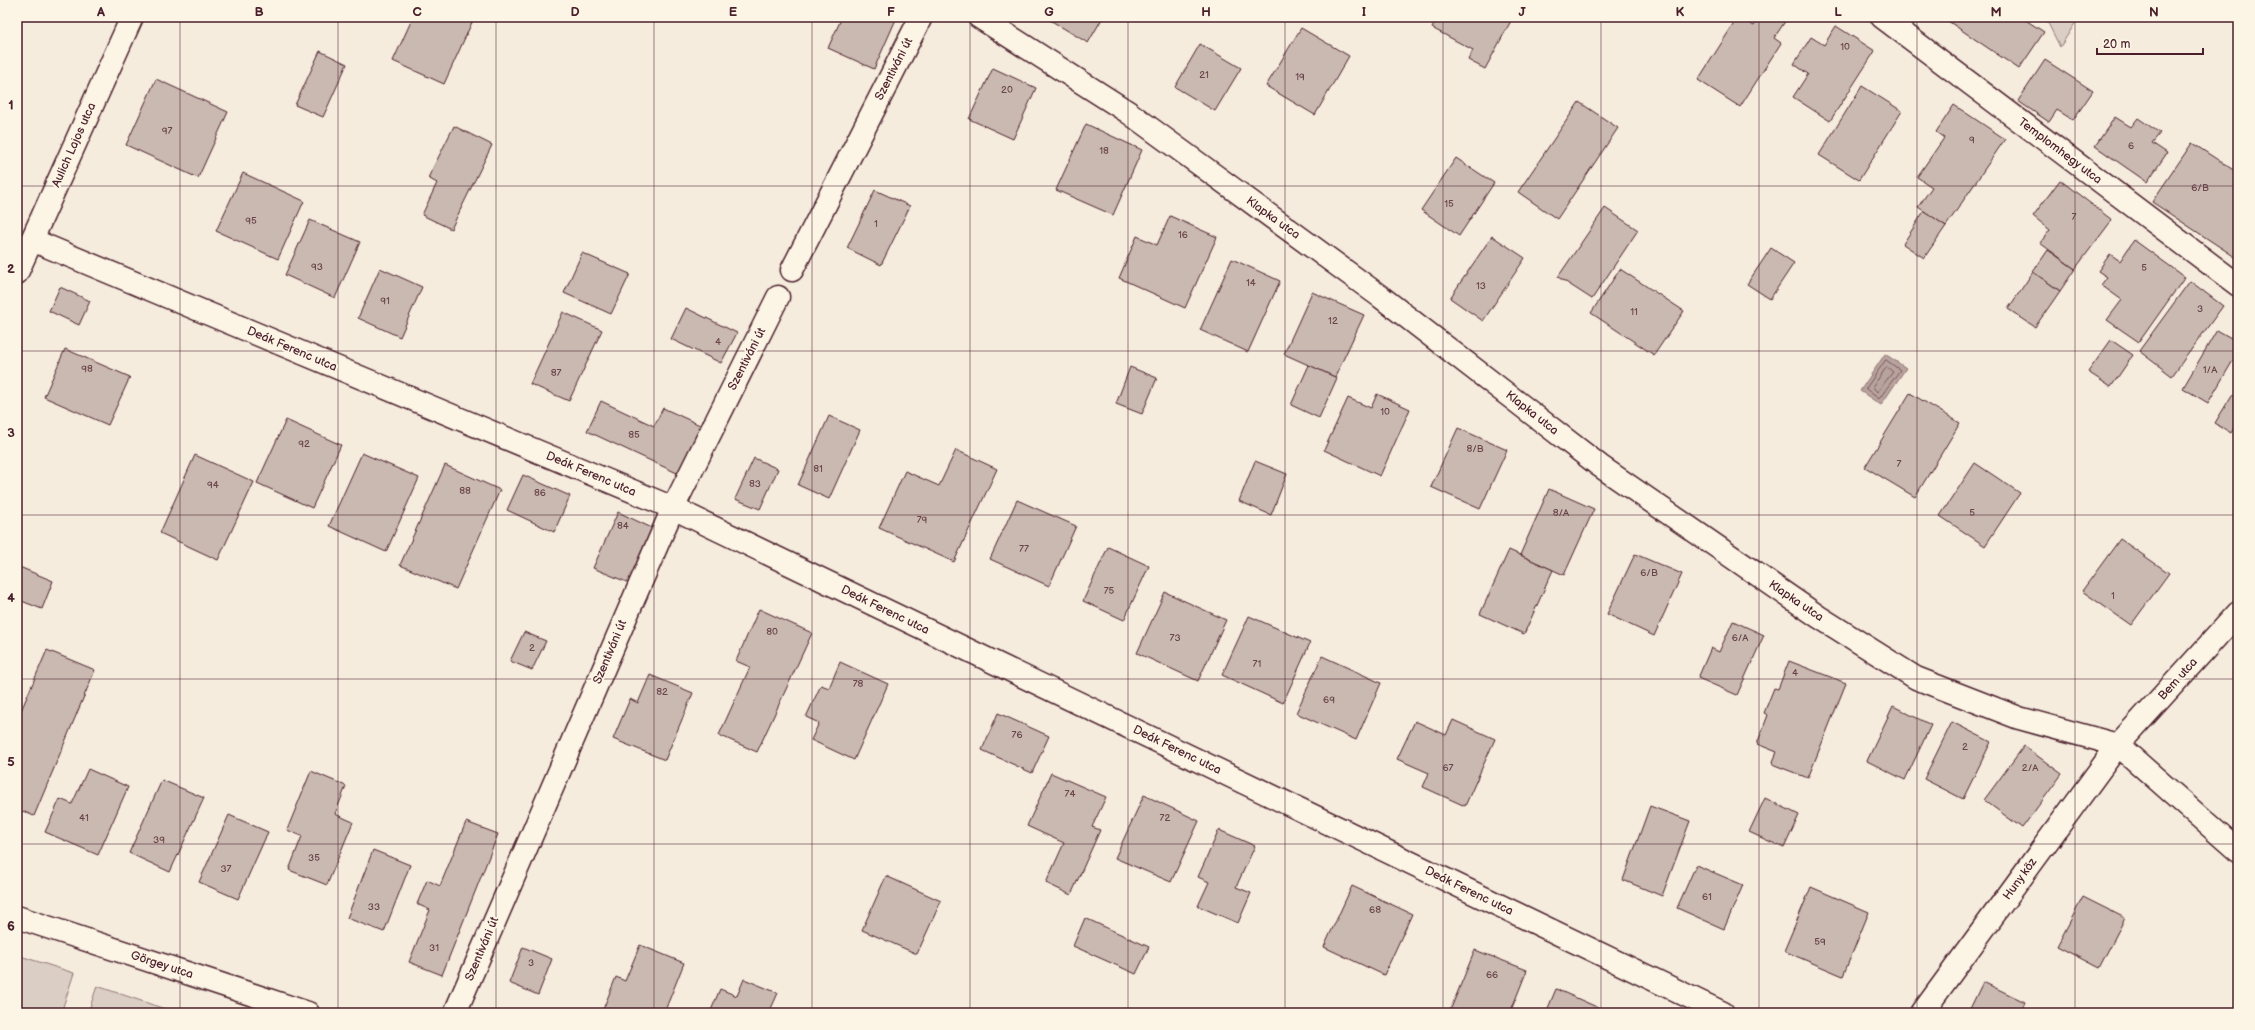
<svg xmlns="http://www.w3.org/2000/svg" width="2255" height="1030" viewBox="0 0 2255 1030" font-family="'Balsamiq Sans',sans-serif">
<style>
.green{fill:#dbcec4;stroke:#927678}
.water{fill:#b8a39e;stroke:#8c6e70}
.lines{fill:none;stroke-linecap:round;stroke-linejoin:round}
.shore{stroke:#765459;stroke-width:1}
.building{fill:#cab9b1;stroke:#4a1f2b}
.minor-casing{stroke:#4a1f2b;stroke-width:25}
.minor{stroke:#fcf5e5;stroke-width:22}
.grid{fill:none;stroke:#4a1f2b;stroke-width:1;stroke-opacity:0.55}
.labels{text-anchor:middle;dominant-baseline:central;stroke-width:4;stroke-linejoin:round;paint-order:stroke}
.number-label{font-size:10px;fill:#6a464c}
.street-label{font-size:12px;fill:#4a1f2b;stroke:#fcf5e5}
.neatline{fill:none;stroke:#4a1f2b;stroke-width:1.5}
.grid-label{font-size:13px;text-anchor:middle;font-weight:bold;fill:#4a1f2b}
</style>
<rect width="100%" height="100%" fill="#f5ecde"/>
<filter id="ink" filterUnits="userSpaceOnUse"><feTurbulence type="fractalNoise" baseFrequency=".025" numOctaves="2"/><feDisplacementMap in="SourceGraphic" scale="8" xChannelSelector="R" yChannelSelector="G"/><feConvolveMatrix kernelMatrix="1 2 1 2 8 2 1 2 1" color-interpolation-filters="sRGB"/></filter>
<g filter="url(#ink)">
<g class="green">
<path d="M2045,17H2079L2060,47Z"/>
<path d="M17,955L74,973L61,1013H17Z"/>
<path d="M97,986L177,1013H88Z"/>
</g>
<path class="water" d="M1885,354L1906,368L1881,405L1860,391Z"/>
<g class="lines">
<g class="shore">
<path d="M1886,360L1900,370L1879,399L1866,389Z"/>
<path d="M1887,367L1893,372L1877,392L1873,387Z"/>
</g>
</g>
<g class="building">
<path d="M413,17H467L473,20L444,84L393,61Z"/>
<path d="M842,17H897L874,69L828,48Z"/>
<path d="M1045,17H1103L1088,43Z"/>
<path d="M1438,17H1513L1485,69L1468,60L1473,50L1432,28Z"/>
<path d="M1738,17L1754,26L1760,17H1788L1774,38L1781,43L1740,107L1698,80Z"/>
<path d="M1950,17H2021L2044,32L2019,69L1948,21Z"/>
<path d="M1836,26L1875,51L1830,121L1793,97L1808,74L1794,64L1811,37L1824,45Z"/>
<path d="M1301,28L1349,56L1315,115L1266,86Z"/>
<path d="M1200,44L1241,68L1215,111L1175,87Z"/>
<path d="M320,51L347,64L323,117L295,105Z"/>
<path d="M2045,60L2093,91L2073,120L2057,110L2049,122L2018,101Z"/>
<path d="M993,68L1036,88L1013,139L969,119Z"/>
<path d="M156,79L228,112L198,178L126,145Z"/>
<path d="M1862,86L1902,111L1859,180L1819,155Z"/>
<path d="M1579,102L1618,128L1557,219L1518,192Z"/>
<path d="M1954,105L2005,139L1946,226L1918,207L1932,187L1917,177L1944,138L1936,132Z"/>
<path d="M2115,117L2131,127L2138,118L2160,133L2152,143L2167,153L2147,182L2095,146Z"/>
<path d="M1086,124L1142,150L1113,215L1056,190Z"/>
<path d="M454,126L492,145L451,229L422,215L437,183L428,178Z"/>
<path d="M2192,143L2238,173V259L2152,202Z"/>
<path d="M1456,158L1494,183L1459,236L1421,210Z"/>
<path d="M243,173L304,201L278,259L216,231Z"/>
<path d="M2060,180L2112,220L2075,269L2040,243L2050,230L2033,216Z"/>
<path d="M875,190L910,206L881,265L847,248Z"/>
<path d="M1605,208L1638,230L1592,299L1558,277Z"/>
<path d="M1924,211L1946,226L1924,258L1903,244Z"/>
<path d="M1170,216L1217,237L1185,308L1119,278L1137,236L1157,245Z"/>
<path d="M310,220L360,242L335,298L285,275Z"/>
<path d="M1492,236L1525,258L1483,321L1450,298Z"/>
<path d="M2134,240L2185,277L2139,342L2107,320L2122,300L2101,285L2107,277L2098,271L2110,254L2120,261Z"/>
<path d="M1771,248L1794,263L1770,299L1747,284Z"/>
<path d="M2048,250L2075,269L2060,291L2033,272Z"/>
<path d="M582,253L630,274L611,314L564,293Z"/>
<path d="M1232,259L1280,281L1248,352L1200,330Z"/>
<path d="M380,268L422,287L400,337L358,318Z"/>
<path d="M1620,269L1684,311L1654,355L1591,313Z"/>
<path d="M2033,272L2060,291L2035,327L2008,309Z"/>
<path d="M2190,281L2223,306L2172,376L2139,351Z"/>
<path d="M60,287L90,301L79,325L49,311Z"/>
<path d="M1312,292L1364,315L1335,377L1284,354Z"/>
<path d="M686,308L737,333L721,363L671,339Z"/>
<path d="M563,312L602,330L569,401L530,384Z"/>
<path d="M2217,330L2238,342V352L2208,403L2183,388Z"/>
<path d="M2111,340L2133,355L2111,387L2088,372Z"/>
<path d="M65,349L130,377L108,425L44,397Z"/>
<path d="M1309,365L1337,378L1319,418L1291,405Z"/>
<path d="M1130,367L1157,378L1142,414L1116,404Z"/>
<path d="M1910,393L1960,423L1915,497L1865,467Z"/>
<path d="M1377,394L1410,409L1380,476L1324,450L1348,398L1371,408Z"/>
<path d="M2232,395L2238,399V421L2231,433L2215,423Z"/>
<path d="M601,401L654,426L663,408L702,426L679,474L587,431Z"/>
<path d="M829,416L860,430L829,499L798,485Z"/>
<path d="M286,420L341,445L312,508L257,483Z"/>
<path d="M1458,428L1507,450L1480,509L1431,487Z"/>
<path d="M956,450L997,469L954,562L879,528L905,471L939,486Z"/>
<path d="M362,453L419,478L386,552L329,526Z"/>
<path d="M195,455L254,482L218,560L160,533Z"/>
<path d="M754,458L778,469L760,509L735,499Z"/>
<path d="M1255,461L1287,474L1271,515L1239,501Z"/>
<path d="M1975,463L2020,493L1985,546L1940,516Z"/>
<path d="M445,465L500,490L456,589L400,565Z"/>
<path d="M523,475L570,496L554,532L507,510Z"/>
<path d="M1549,489L1594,509L1564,575L1520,555Z"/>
<path d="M1017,500L1076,526L1049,586L990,559Z"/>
<path d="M618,512L654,529L629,583L593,568Z"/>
<path d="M2120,539L2169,573L2131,625L2082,591Z"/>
<path d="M1108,547L1149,566L1124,620L1083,601Z"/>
<path d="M1509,550L1553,570L1524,634L1480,614Z"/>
<path d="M1635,554L1682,574L1654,636L1607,614Z"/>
<path d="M17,566L53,581L42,609L19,600L22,596L17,594Z"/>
<path d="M1165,592L1226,620L1198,681L1137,653Z"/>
<path d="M759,609L812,633L757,752L719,735L750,667L736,661Z"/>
<path d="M1249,616L1310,643L1283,703L1222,675Z"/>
<path d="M1733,621L1764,635L1737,695L1698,678L1711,648L1719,652Z"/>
<path d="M524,632L546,641L532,670L510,661Z"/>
<path d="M47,650L95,670L34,816L17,809V720Z"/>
<path d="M1322,656L1381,683L1356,740L1296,713Z"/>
<path d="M1789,661L1846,683L1808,778L1772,764L1777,752L1757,744L1768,715L1764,713L1774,688L1778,689Z"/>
<path d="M840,662L888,684L854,760L811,740L819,723L806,717L821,685L829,688Z"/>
<path d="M650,675L693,693L665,760L613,739L630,699L638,703Z"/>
<path d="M1893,706L1931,725L1905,780L1867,761Z"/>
<path d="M998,713L1049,736L1032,773L982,750Z"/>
<path d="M1453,720L1495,739L1465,806L1423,787L1429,773L1397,759L1415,721L1446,735Z"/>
<path d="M1952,722L1991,742L1963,799L1924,779Z"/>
<path d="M2024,746L2062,774L2022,828L1984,800Z"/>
<path d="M88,769L128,787L98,855L45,832L60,799L72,804Z"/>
<path d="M311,771L346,786L335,814L353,822L327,885L289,870L302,836L287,830Z"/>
<path d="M1051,773L1106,797L1092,827L1100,830L1071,895L1046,883L1064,843L1027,826Z"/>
<path d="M162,780L204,798L170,872L129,853Z"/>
<path d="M1144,795L1199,821L1171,882L1115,858Z"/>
<path d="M1765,798L1799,815L1784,848L1749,832Z"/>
<path d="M1650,806L1690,821L1662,896L1623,880Z"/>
<path d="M229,815L268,832L238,899L199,882Z"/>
<path d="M466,822L498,834L442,975L409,962L430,910L417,904L427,880L440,886Z"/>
<path d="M1219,830L1255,846L1236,887L1251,893L1238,923L1198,906L1209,882L1198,877Z"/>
<path d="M373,850L410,865L384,932L347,918Z"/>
<path d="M1696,865L1743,885L1724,929L1677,908Z"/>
<path d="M886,876L941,901L917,954L862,930Z"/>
<path d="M1352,886L1412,914L1384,975L1324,947Z"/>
<path d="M1811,887L1869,912L1843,976L1784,951Z"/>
<path d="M2083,897L2125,918L2099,968L2057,946Z"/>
<path d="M1085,918L1149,947L1136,974L1073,946Z"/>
<path d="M640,945L684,963L664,1013L602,1012L616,977L625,981Z"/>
<path d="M523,947L552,959L538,995L509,983Z"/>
<path d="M1475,950L1527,970L1510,1013H1449Z"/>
<path d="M744,979L778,993L769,1013H710L720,989L737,996Z"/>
<path d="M1983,982L2025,1002L2020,1013H1968Z"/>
<path d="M1556,989L1608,1012L1607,1013H1546Z"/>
</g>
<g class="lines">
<g class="minor-casing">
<g id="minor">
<path d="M979,17L1128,112L1381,297L1600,466L1819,617L1916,678L2019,718L2118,745L2238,851"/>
<path d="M1882,17L2238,285"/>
<path d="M32,240L673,508L1723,1013"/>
<path d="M792,270L921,17"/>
<path d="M17,273L132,17"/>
<path d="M17,917L308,1013"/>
<path d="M455,1013L673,508L778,297"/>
<path d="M1922,1013L2118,745L2238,613"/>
</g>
</g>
<use href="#minor" class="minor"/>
</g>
</g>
<path class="grid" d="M180,17V1013M338,17V1013M496,17V1013M654,17V1013M812,17V1013M970,17V1013M1128,17V1013M1285,17V1013M1443,17V1013M1601,17V1013M1759,17V1013M1917,17V1013M2075,17V1013M17,186H2238M17,351H2238M17,515H2238M17,679H2238M17,844H2238"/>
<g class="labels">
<g class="number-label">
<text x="1845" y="47">10</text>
<text x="1204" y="75">21</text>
<text x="1300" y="77">19</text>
<text x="1007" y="90">20</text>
<text x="167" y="131">97</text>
<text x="1972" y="140">9</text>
<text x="2131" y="146">6</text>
<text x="1104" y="151">18</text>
<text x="2200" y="188">6/B</text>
<text x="1449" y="204">15</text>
<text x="2074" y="217">7</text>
<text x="251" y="221">95</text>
<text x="876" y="224">1</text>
<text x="1183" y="235">16</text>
<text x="317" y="267">93</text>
<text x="2144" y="268">5</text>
<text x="1251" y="283">14</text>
<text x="1481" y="286">13</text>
<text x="385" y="301">91</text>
<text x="2200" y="309">3</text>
<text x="1634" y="312">11</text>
<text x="1333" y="321">12</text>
<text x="718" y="342">4</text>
<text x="87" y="369">98</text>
<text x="2210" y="370">1/A</text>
<text x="556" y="373">87</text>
<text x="1385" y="412">10</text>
<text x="634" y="435">85</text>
<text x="304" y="444">92</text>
<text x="1475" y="449">8/B</text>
<text x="1899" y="464">7</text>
<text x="818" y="469">81</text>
<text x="755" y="484">83</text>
<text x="213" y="485">94</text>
<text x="465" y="491">88</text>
<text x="540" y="493">86</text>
<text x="1561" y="513">8/A</text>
<text x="1972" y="513">5</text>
<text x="922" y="520">79</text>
<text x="623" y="526">84</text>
<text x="1024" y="549">77</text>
<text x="1649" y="573">6/B</text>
<text x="1109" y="591">75</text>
<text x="2113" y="596">1</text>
<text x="772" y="632">80</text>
<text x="1175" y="638">73</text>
<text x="1740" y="638">6/A</text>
<text x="532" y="648">2</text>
<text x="1257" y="664">71</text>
<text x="1795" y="673">4</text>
<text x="858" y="684">78</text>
<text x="662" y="692">82</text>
<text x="1329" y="700">69</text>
<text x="1017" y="735">76</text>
<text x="1965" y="747">2</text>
<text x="1448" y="768">67</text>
<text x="2030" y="768">2/A</text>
<text x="1070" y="794">74</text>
<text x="84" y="818">41</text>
<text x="1165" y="818">72</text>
<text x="159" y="840">39</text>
<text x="314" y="858">35</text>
<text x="226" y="869">37</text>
<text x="1707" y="897">61</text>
<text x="374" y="907">33</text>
<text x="1375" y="910">68</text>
<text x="1820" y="942">59</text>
<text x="434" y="948">31</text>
<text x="531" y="963">3</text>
<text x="1492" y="975">66</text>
</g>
<g class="street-label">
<text transform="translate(894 69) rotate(-63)">Szentiváni út</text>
<text transform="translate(74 145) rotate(-66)">Aulich Lajos utca</text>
<text transform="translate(2060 151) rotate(37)">Templomhegy utca</text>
<text transform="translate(1273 218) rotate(36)">Klapka utca</text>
<text transform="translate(292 349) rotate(23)">Deák Ferenc utca</text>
<text transform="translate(747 359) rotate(-63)">Szentiváni út</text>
<text transform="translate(1532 413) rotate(38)">Klapka utca</text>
<text transform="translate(591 474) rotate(23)">Deák Ferenc utca</text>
<text transform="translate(1796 601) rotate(34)">Klapka utca</text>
<text transform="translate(885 610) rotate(26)">Deák Ferenc utca</text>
<text transform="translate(610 652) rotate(-67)">Szentiváni út</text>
<text transform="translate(2178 679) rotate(-48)">Bem utca</text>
<text transform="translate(1177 750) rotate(26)">Deák Ferenc utca</text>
<text transform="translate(2020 879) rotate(-54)">Huny köz</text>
<text transform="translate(1469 891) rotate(26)">Deák Ferenc utca</text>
<text transform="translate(482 949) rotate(-67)">Szentiváni út</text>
<text transform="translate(162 965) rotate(18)">Görgey utca</text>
</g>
</g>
<rect width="2255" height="1030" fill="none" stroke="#fcf5e5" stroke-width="44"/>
<path d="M2097 48v6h106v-6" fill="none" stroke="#4a1f2b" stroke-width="2"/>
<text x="2103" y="48" font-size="12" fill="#4a1f2b" stroke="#fcf5e5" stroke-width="3" paint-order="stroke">20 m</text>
<rect x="22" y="22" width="2211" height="986" class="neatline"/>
<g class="grid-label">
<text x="101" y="16">A</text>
<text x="259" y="16">B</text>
<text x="417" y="16">C</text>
<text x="575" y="16">D</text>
<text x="733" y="16">E</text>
<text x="891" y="16">F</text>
<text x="1049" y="16">G</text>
<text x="1206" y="16">H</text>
<text x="1364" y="16">I</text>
<text x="1522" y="16">J</text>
<text x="1680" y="16">K</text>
<text x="1838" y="16">L</text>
<text x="1996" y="16">M</text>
<text x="2154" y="16">N</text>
<text x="11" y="109">1</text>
<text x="11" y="273">2</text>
<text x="11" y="437">3</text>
<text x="11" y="602">4</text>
<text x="11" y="766">5</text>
<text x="11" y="930">6</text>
</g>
</svg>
